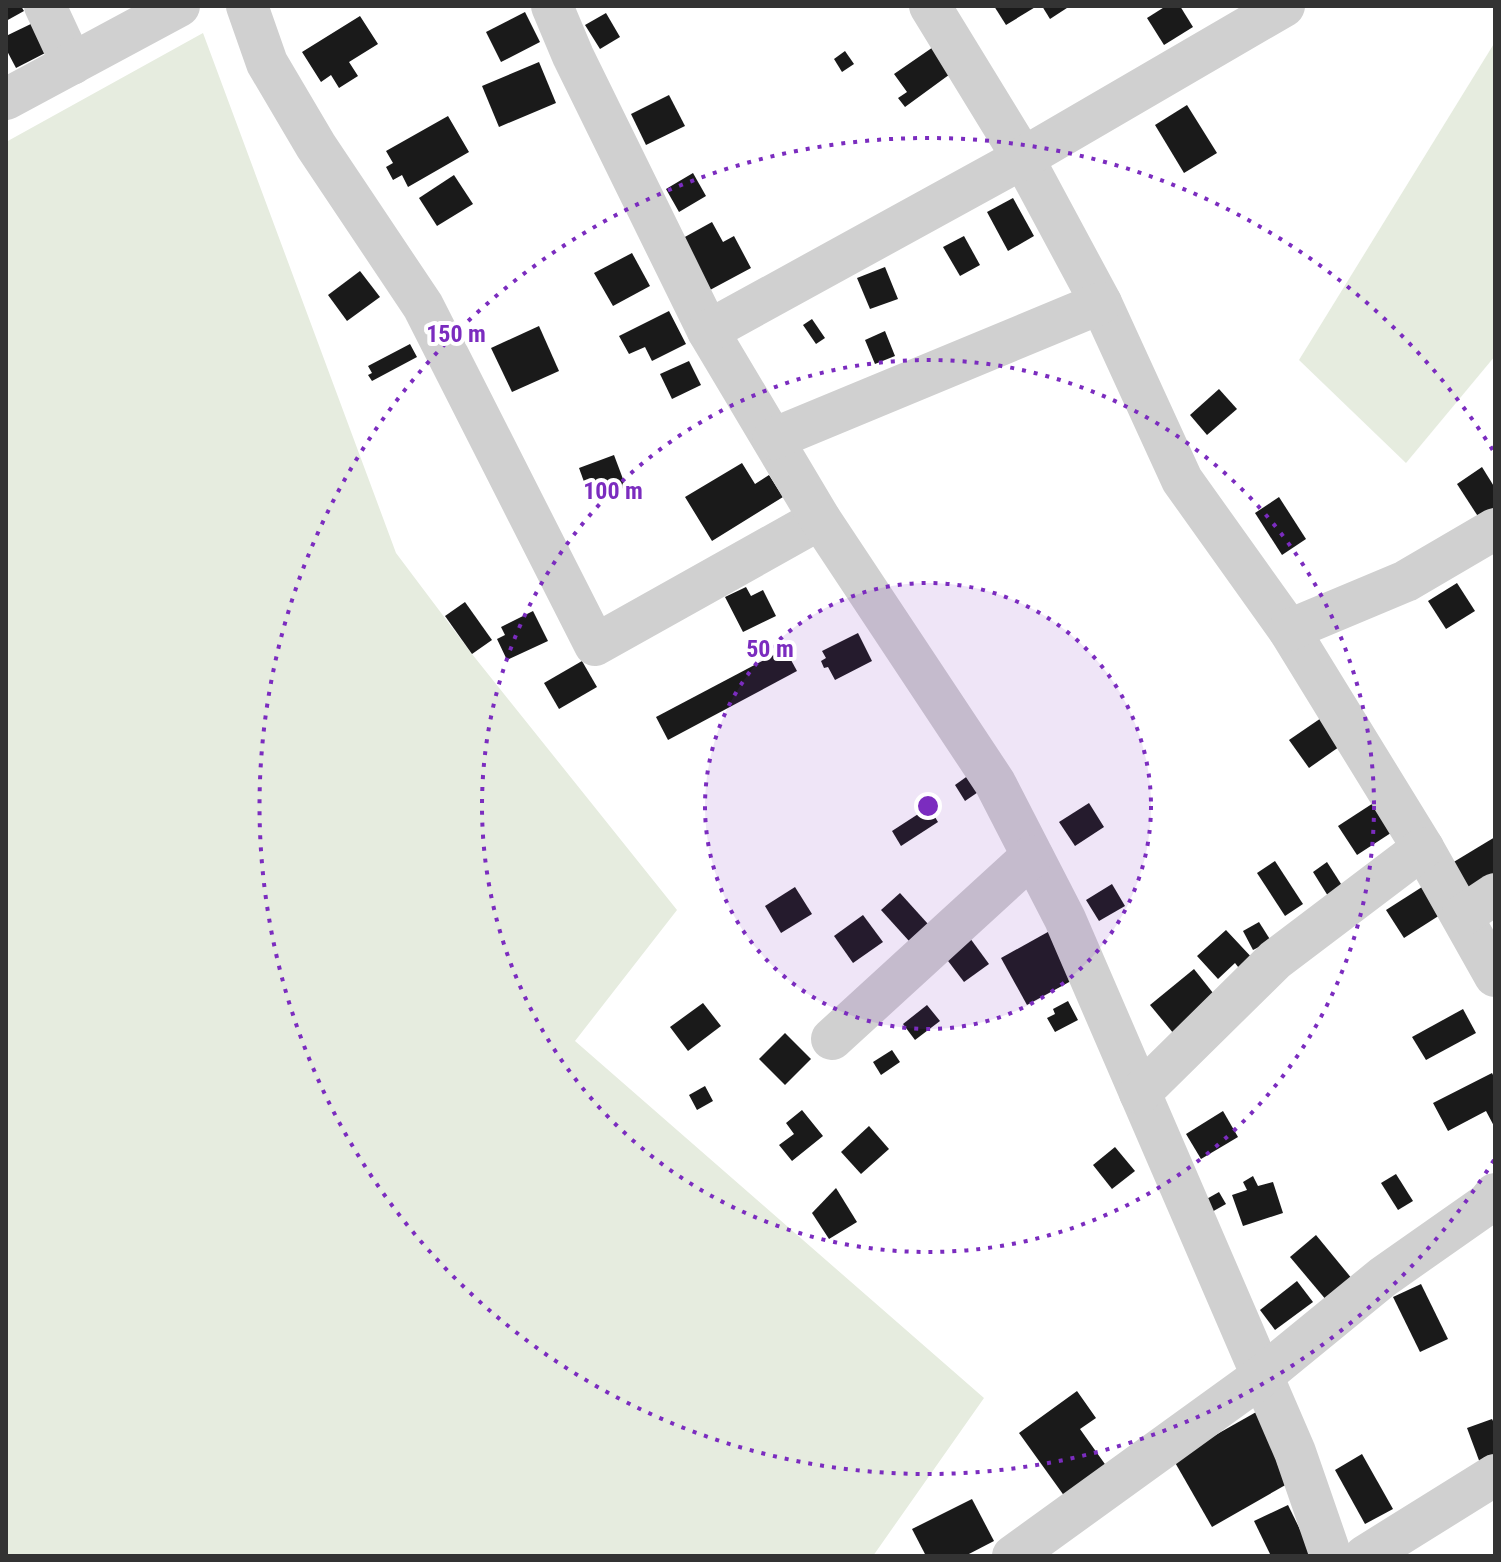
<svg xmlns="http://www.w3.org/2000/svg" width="1501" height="1562" viewBox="0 0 1501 1562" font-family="'Roboto Condensed',sans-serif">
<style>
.green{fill:#e6ecdf}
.building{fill:#1a1a1a}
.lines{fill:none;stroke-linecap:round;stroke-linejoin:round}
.minor{stroke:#d0d0d0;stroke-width:42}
.ring{fill:none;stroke:#7b2cbf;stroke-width:4;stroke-dasharray:4 8}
.centre{fill:#7b2cbf;stroke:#fff;stroke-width:4}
.ring-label{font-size:24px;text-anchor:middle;font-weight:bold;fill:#7b2cbf;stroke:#fff;stroke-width:8;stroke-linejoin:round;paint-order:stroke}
</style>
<rect width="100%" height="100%" fill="#fff"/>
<g class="green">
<path d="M203,33L396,553L472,654L677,910L575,1041L984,1398L873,1556H6V142Z"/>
<path d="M1495,42V356L1406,463L1299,360Z"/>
</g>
<g class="building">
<path d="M6,6H21L24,11L6,21Z"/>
<path d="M994,6H1037L1006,25Z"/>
<path d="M1042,6H1070L1050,19Z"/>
<path d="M1166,6H1180L1193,27L1164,45L1147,18Z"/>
<path d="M525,12L540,42L501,62L486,32Z"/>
<path d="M606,13L620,37L600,49L585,25Z"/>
<path d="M360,16L378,44L349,62L358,76L339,88L331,75L321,82L302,52Z"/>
<path d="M37,21L51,50L16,68L6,49V36Z"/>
<path d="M939,43L957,69L905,107L898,98L907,92L894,74Z"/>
<path d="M845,51L854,64L842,72L834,59Z"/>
<path d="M539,62L556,103L499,127L482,86Z"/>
<path d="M669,95L685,126L646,145L631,114Z"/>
<path d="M1187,105L1217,153L1184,173L1155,125Z"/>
<path d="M448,116L469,152L408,187L402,175L393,180L386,167L393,163L386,151Z"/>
<path d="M693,173L706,196L679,212L666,189Z"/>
<path d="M454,175L473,204L437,226L419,198Z"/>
<path d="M1013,198L1034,236L1008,251L987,212Z"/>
<path d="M712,222L723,242L734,236L751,268L710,290L683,238Z"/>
<path d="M964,236L980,265L960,276L943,247Z"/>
<path d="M632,253L650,286L613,306L594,273Z"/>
<path d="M885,267L898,299L870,309L857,278Z"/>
<path d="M360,271L380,297L347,321L328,295Z"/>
<path d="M669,311L686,344L652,361L645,347L629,354L619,336Z"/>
<path d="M812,319L825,338L816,344L803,325Z"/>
<path d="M539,326L559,371L512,392L491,348Z"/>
<path d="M885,331L895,356L875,364L865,340Z"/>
<path d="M410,344L417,357L372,381L368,375L372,373L368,366Z"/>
<path d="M689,361L701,385L672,399L660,374Z"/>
<path d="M1219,389L1237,409L1207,435L1190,415Z"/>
<path d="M614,455L626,487L591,501L579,468Z"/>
<path d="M742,463L755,484L769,475L783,497L712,541L685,497Z"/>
<path d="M1482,467L1495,488V507L1479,518L1457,484Z"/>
<path d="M1279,497L1306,539L1282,555L1255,513Z"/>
<path d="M1457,583L1475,611L1446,629L1428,601Z"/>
<path d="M746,587L751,596L763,590L776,616L743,632L725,597Z"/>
<path d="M465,602L492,640L472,654L445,616Z"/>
<path d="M533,611L548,641L507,660L497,639L505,635L501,627Z"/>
<path d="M858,633L872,661L835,680L828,667L824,668L821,661L826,658L822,651Z"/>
<path d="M785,649L797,671L668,740L656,717Z"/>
<path d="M582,661L597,687L559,709L544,683Z"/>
<path d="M1327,714L1346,742L1309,768L1289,740Z"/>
<path d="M976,770L987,786L965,801L955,785Z"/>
<path d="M1378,800L1397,829L1357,855L1338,826Z"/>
<path d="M1089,803L1104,827L1075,846L1059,822Z"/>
<path d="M929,807L938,822L901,846L892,831Z"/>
<path d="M1495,837V876L1469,891L1452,863Z"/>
<path d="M1275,861L1303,904L1285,916L1257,873Z"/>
<path d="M1327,862L1343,887L1328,896L1313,872Z"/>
<path d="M1112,884L1125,906L1099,921L1086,900Z"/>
<path d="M795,887L812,914L781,933L765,906Z"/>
<path d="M1422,887L1440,915L1404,938L1386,910Z"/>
<path d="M900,893L928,924L909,941L881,910Z"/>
<path d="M863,915L883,942L853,963L834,936Z"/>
<path d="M1259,922L1271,941L1253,950L1243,931Z"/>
<path d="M1055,928L1082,975L1027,1005L1001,958Z"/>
<path d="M1226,930L1255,961L1242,972L1235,963L1218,979L1197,956Z"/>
<path d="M967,934L989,964L964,982L942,953Z"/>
<path d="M1194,969L1217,998L1174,1034L1150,1005Z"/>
<path d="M1068,1001L1078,1020L1055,1032L1047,1018L1055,1014L1053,1009Z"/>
<path d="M703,1003L721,1026L688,1051L670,1027Z"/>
<path d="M927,1005L940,1021L915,1040L903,1024Z"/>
<path d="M1463,1009L1476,1033L1426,1060L1412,1037Z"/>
<path d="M785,1033L811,1059L785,1085L759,1059Z"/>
<path d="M892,1050L900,1062L881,1075L873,1062Z"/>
<path d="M1492,1073L1495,1079V1128L1486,1111L1448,1131L1433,1103Z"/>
<path d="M705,1086L713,1101L697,1110L689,1095Z"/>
<path d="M802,1110L823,1136L792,1161L779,1145L794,1134L786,1123Z"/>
<path d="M1223,1111L1238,1137L1201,1159L1186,1134Z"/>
<path d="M869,1126L889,1149L861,1174L841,1152Z"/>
<path d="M1115,1147L1135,1171L1112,1189L1093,1165Z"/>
<path d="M1396,1174L1413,1201L1398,1210L1381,1183Z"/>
<path d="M1253,1176L1258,1186L1273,1182L1283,1213L1243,1226L1232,1195L1247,1190L1243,1182Z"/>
<path d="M836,1188L857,1222L829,1239L812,1213Z"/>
<path d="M1219,1192L1226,1204L1210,1213L1203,1201Z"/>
<path d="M1316,1235L1353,1280L1327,1301L1290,1257Z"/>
<path d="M1297,1281L1313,1302L1275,1330L1260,1310Z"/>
<path d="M1421,1284L1448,1339L1420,1352L1393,1297Z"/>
<path d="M1077,1391L1096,1418L1080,1429L1107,1467L1065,1497L1019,1433Z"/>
<path d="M1258,1411L1296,1479L1212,1527L1173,1459Z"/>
<path d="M1492,1419L1495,1425V1457L1480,1463L1467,1428Z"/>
<path d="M1362,1454L1393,1509L1365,1524L1335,1470Z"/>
<path d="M972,1499L994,1541L965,1556H926L912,1529Z"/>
<path d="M1288,1505L1313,1556H1271L1254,1521Z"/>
</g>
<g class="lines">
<g class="minor">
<path d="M45,6L72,64"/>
<path d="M247,6L267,63L316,146L423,306L595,645L820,519"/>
<path d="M552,6L573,56L708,331L820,519L995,783L1065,919L1295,1452L1331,1556"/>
<path d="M930,6L1023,158L1101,303L1182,480L1289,630L1423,848L1495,976"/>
<path d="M6,99L179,6"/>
<path d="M708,331L1023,158L1284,6"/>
<path d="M773,439L1101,303"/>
<path d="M1289,630L1406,581L1495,529"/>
<path d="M1462,916L1495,894"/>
<path d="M832,1039L1032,856"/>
<path d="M1140,1093L1275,960L1423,848"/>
<path d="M1013,1556L1262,1376L1383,1277L1487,1204L1495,1194"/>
<path d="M1365,1556L1495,1475"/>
</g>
</g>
<circle cx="928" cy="806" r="223" fill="#7b2cbf" fill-opacity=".12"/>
<g class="ring">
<circle cx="928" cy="806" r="223"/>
<circle cx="928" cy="806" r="446"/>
<path d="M1494 1160A668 668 0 1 1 1494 452"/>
</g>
<circle cx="928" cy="806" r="12" class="centre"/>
<g class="ring-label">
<text x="456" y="342">150 m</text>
<text x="613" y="499">100 m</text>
<text x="770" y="657">50 m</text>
</g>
<rect width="1501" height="1562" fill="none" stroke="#333333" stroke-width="16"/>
</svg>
